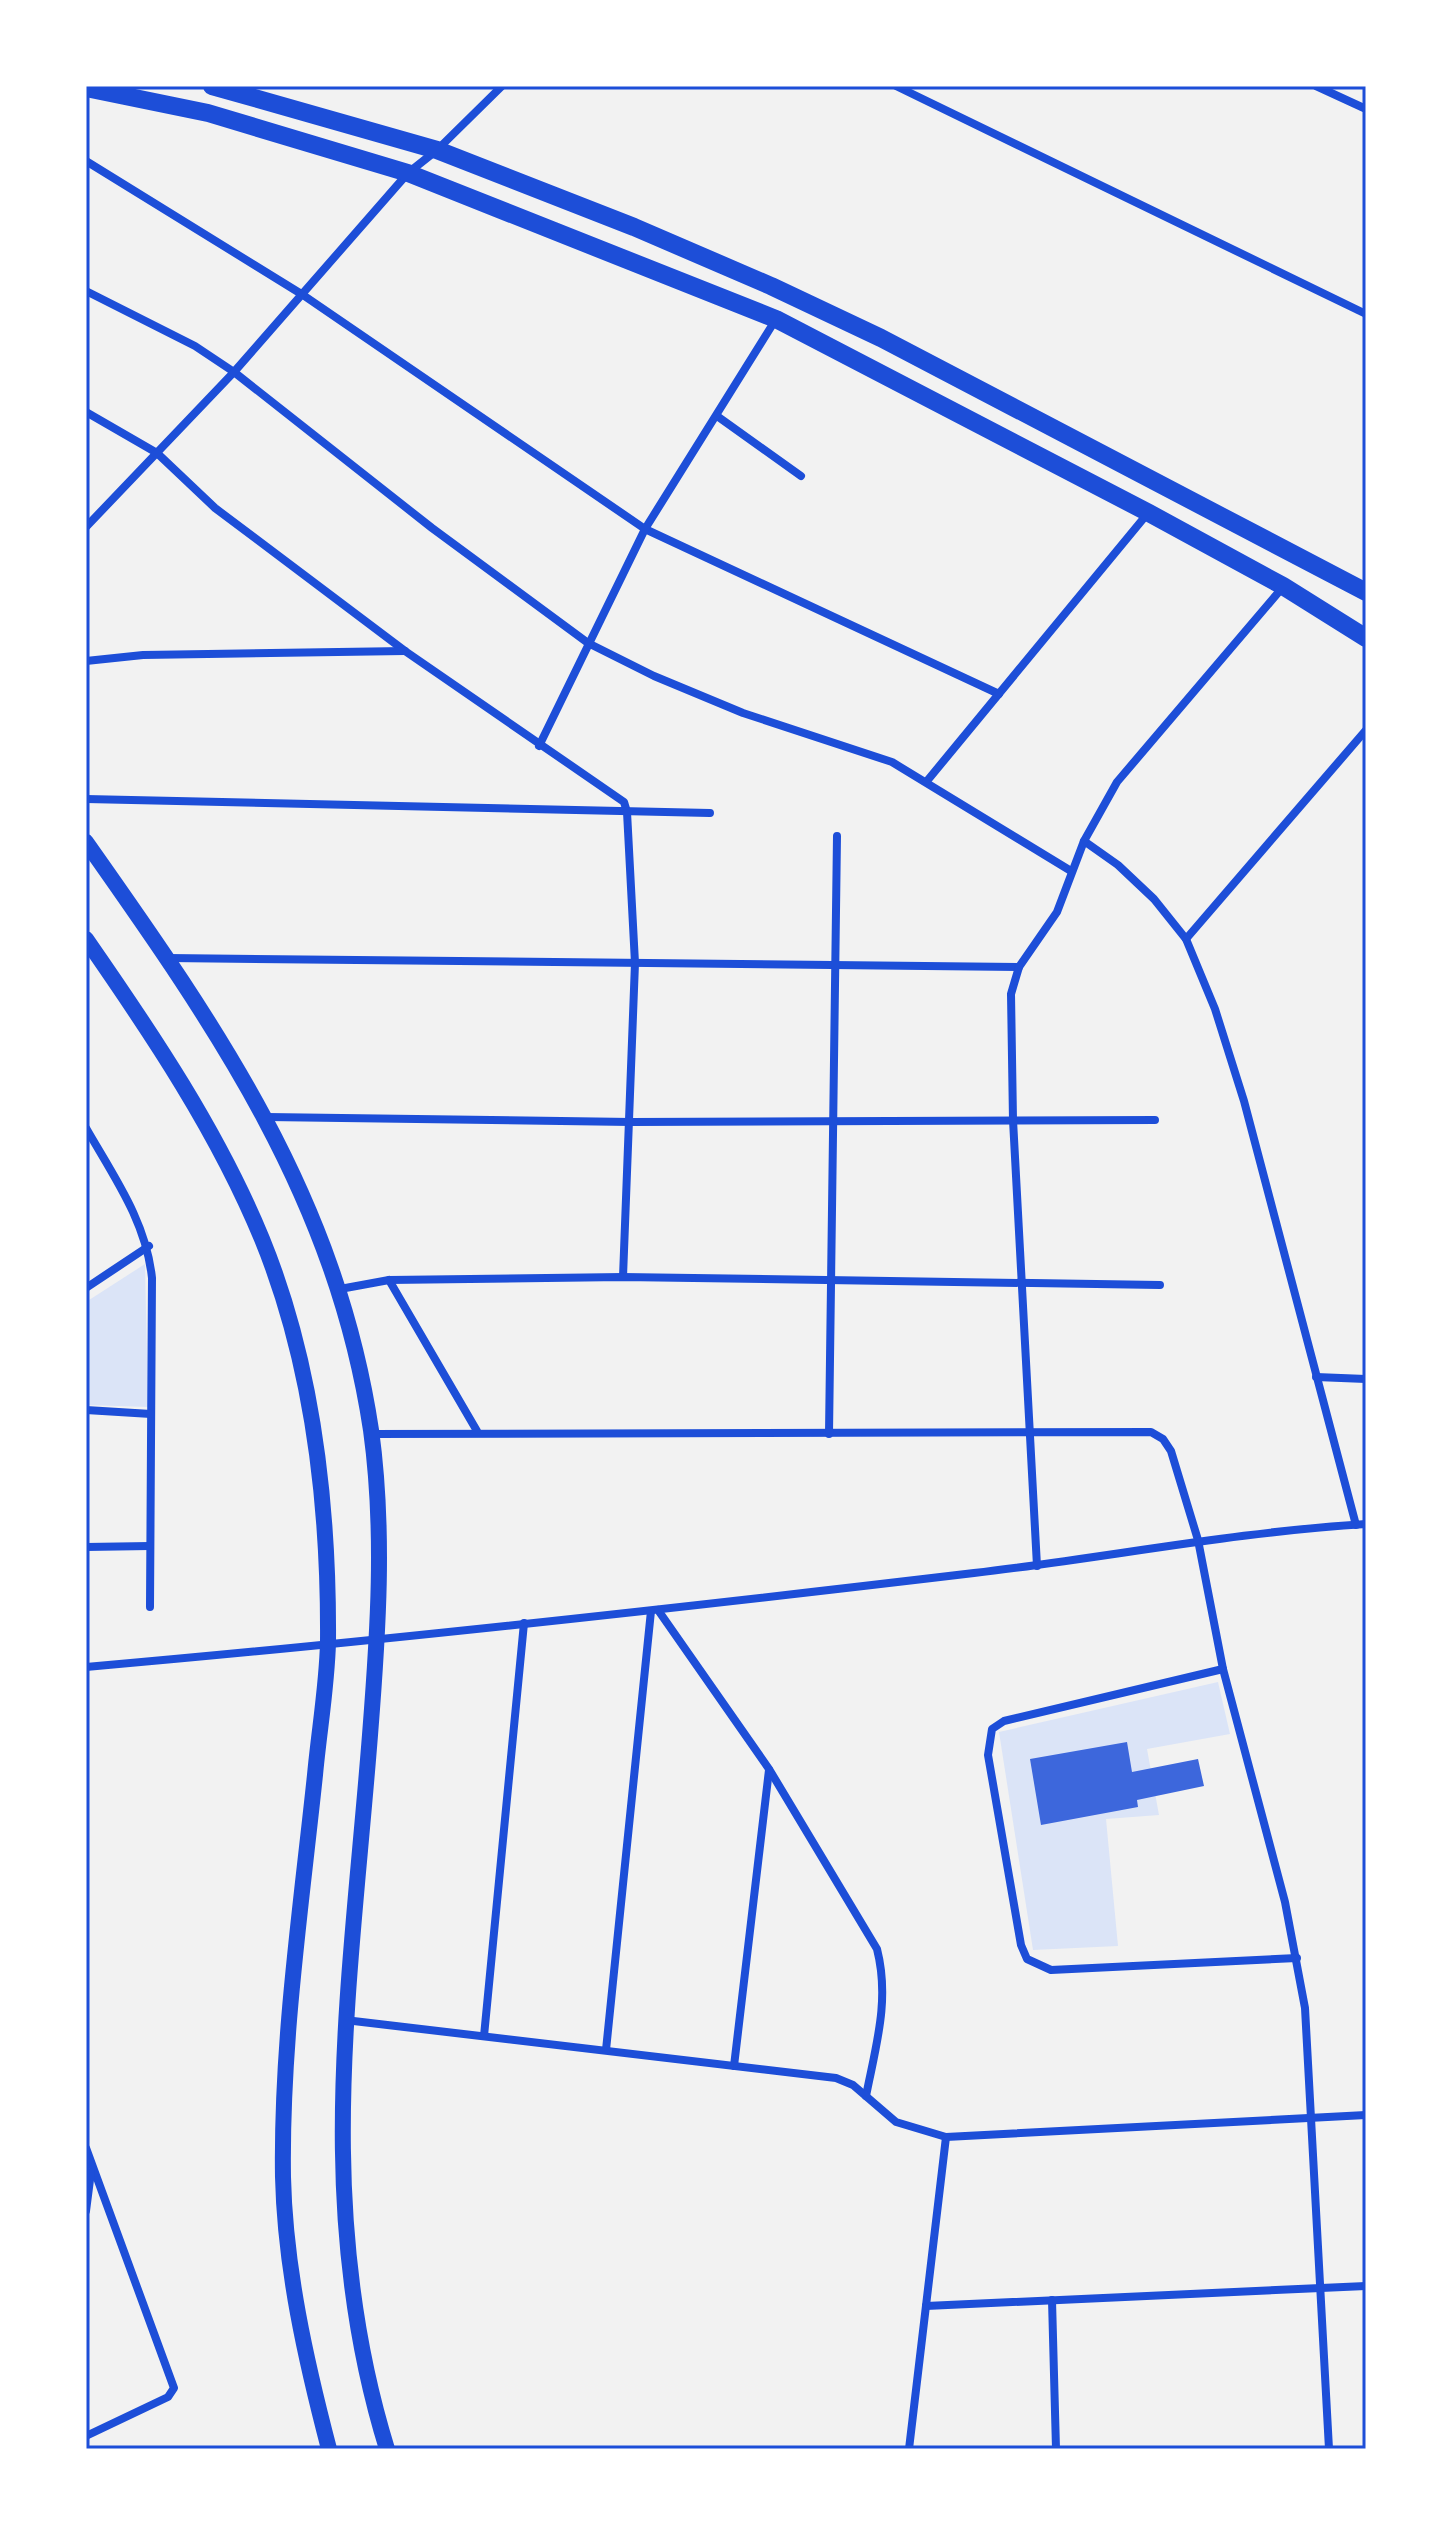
<svg xmlns="http://www.w3.org/2000/svg" width="1452" height="2535" viewBox="0 0 1452 2535" font-family="Poppins,sans-serif">
<style>
.green{fill:#dbe4f7}
.building{fill:#3d67dc}
.lines{fill:none;stroke-linecap:round;stroke-linejoin:round}
.minor{stroke:#1d4ed8;stroke-width:8}
.secondary{stroke:#1d4ed8;stroke-width:16}
.primary{stroke:#1d4ed8;stroke-width:18}
.neatline{fill:none;stroke:#1d4ed8;stroke-width:3}
</style>
<rect width="100%" height="100%" fill="#f2f2f2"/>
<g class="green">
<path d="M145,1264L148,1407L86,1405V1302Z"/>
<path d="M1218,1682L1230,1734L1147,1749L1159,1815L1106,1819L1118,1946L1033,1950L999,1732Z"/>
</g>
<path class="building" d="M1127,1742L1132,1772L1198,1759L1204,1786L1137,1800L1138,1807L1041,1825L1030,1759Z"/>
<g class="lines">
<g class="minor">
<path d="M896,86L1366,314"/>
<path d="M1316,86L1366,109"/>
<path d="M86,161L303,295L645,529L999,694"/>
<path d="M86,291L195,346L234,372L432,528L588,643L654,676L743,713L892,762L1071,871"/>
<path d="M86,412L157,453L215,508L405,651L624,802L627,812L635,963L623,1277"/>
<path d="M717,416L801,476"/>
<path d="M86,527L234,372L408,173L437,150L502,86"/>
<path d="M86,661L143,655L405,651"/>
<path d="M539,746L645,529L776,319"/>
<path d="M927,781L1148,513"/>
<path d="M86,799L710,813"/>
<path d="M1084,841L1118,865L1154,899L1186,939L1215,1009L1244,1101L1356,1525"/>
<path d="M1186,939L1366,730"/>
<path d="M168,958L1019,967"/>
<path d="M267,1117L631,1122L1155,1120"/>
<path d="M86,1128C114,1177 146,1221 152,1278L150,1607"/>
<path d="M389,1280L477,1431"/>
<path d="M86,1288L149,1246"/>
<path d="M340,1289L389,1280L623,1277L1160,1285"/>
<path d="M1316,1377L1366,1379"/>
<path d="M86,1410L151,1414"/>
<path d="M371,1434L1151,1432L1163,1439L1171,1451L1198,1540L1223,1669L1285,1902L1305,2008L1329,2449"/>
<path d="M829,1434L837,836"/>
<path d="M86,1547L150,1546"/>
<path d="M1037,1566L1013,1120L1011,994L1019,967L1057,912L1084,841L1117,782L1283,587"/>
<path d="M658,1610L769,1769L877,1949C890,2000 876,2045 866,2096"/>
<path d="M86,1667C383,1641 679,1608 974,1573C1105,1558 1234,1532 1366,1524"/>
<path d="M1223,1669L1004,1721L992,1729L988,1755L1021,1945L1027,1959L1051,1970L1297,1958"/>
<path d="M345,2020L836,2078L853,2085L896,2122L946,2137L1366,2115"/>
<path d="M484,2036L524,1623"/>
<path d="M606,2050L651,1611"/>
<path d="M734,2066L769,1770"/>
<path d="M86,2148L174,2388L168,2397L86,2436"/>
<path d="M86,2211L91,2172"/>
<path d="M1052,2300L1056,2449"/>
<path d="M926,2306L1366,2286"/>
<path d="M909,2449L946,2137"/>
</g>
<g class="secondary">
<path d="M86,842C218,1029 336,1198 371,1430C385,1531 378,1634 370,1735C351,1980 312,2207 387,2449"/>
<path d="M86,939C152,1034 218,1132 262,1239C313,1364 329,1508 328,1642C327,1686 319,1731 315,1775C301,1908 281,2043 283,2177C285,2268 306,2361 329,2449"/>
</g>
<g class="primary">
<path d="M212,86L437,150L634,227L771,286L881,338L1366,592"/>
<path d="M86,88L208,113L408,173L776,319L1149,513L1283,586L1366,638"/>
</g>
</g>
<rect width="1452" height="2535" fill="none" stroke="#ffffff" stroke-width="176"/>
<rect x="88" y="88" width="1276" height="2359" class="neatline"/>
</svg>
